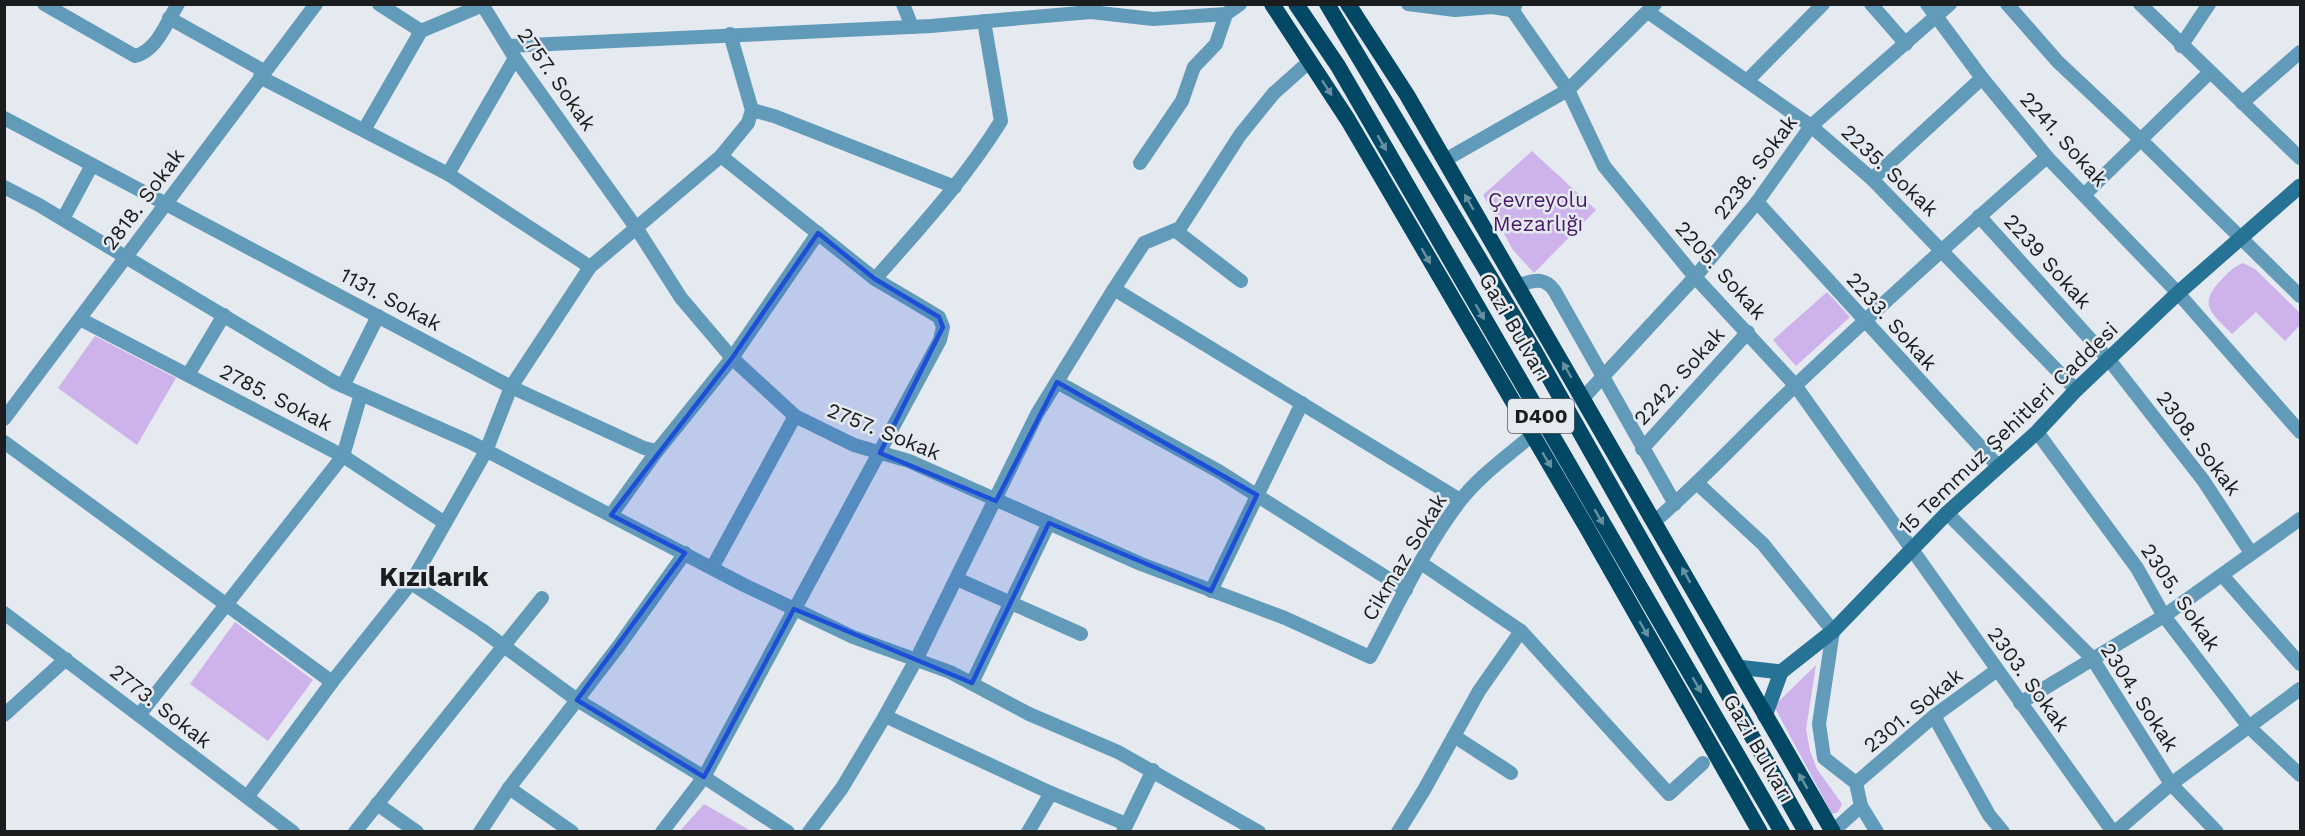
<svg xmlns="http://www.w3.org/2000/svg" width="2305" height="836" viewBox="0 0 2305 836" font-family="'Work Sans',sans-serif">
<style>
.green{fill:#ceb2ec}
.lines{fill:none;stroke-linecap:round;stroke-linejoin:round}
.minor{stroke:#629bba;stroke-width:14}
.secondary{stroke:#267396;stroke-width:15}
.trunk{stroke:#024864;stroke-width:16}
.oneway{fill:#6890a3}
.marked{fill:#1d4ed8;fill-opacity:0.2;stroke:#1d4ed8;stroke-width:4.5;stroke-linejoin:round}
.labels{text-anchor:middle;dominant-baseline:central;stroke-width:5;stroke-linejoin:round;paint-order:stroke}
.shield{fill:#e5e9f0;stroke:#575a5d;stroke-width:1.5}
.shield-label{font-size:20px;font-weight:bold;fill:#1a1c1e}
.street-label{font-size:21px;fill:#1a1c1e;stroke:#e5e9f0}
.park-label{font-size:21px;fill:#48176b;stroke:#e5e9f0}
.district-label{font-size:27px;font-weight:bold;fill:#1a1c1e;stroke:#e5e9f0}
</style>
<rect width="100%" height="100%" fill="#e5e9f0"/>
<g class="green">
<path d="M1532,151L1596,210L1534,273L1513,250L1483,195Z"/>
<path d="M2243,263L2255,269L2300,313V325L2285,341L2256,312L2232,334C2213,314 2197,306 2220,281C2228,273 2233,267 2243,263Z"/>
<path d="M1827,292L1850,317L1796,366L1773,340Z"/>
<path d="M95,336L176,378L137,445L58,388Z"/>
<path d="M235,622L313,680L268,741L190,684Z"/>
<path d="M1816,665L1806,729L1810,751L1817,769L1842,804L1838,812L1832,814L1774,706Z"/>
<path d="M704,804L751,831H680Z"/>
</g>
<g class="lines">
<g class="minor">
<path d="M44,4L135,56C157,51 166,23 178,4"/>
<path d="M379,4L421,31"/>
<path d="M482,4L515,58L637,229L681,298L732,358L795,416L854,445L909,461L1141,564L1285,618L1370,657C1398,605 1424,548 1460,501C1480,475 1508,456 1532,435"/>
<path d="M903,4L912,27"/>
<path d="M1408,4L1455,10L1492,7L1511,10L1515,6"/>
<path d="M1508,4L1568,90L1604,166L1695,277L1795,385L2113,832"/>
<path d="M1871,4L1906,44"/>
<path d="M1927,4L1982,78L2047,157L2178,293L2300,432"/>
<path d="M2007,4L2058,62L2140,139L2300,296"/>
<path d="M2140,4L2300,158"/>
<path d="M1648,12L1811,126L1872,179L2076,390"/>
<path d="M169,18L264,71"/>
<path d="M508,46L931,26L1091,12L1153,19L1226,14L1240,4"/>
<path d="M2181,46L2209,4"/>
<path d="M260,77L448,174L590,267"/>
<path d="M1747,81L1823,4"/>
<path d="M2242,103L2300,52"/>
<path d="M752,110L774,116L955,187"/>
<path d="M4,118L511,387L644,448L657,451L732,358L818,233"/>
<path d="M364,130L421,31L483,5"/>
<path d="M1445,160L1568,90L1655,4"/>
<path d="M1140,163L1182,101L1194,67L1216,44L1226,14"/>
<path d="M448,174L515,58"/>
<path d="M1872,179L1982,78"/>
<path d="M4,187L39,205L334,382L470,442L744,585L853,637L950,672L1029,714L1118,752L1259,832"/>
<path d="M2085,194L2209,73"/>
<path d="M1757,202L1998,466"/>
<path d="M1979,216L2110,361L2203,480L2251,553"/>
<path d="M63,219L92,165"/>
<path d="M1176,231L1241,281"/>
<path d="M875,279C920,228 965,179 1001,121L984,21"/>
<path d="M1518,285C1534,281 1543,276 1554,290L1675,504"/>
<path d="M1114,289L1460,500"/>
<path d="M80,319L343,456L445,523"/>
<path d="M188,375L224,315"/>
<path d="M1057,382L1220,472L1406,590"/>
<path d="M343,386L378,316"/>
<path d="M1584,397L1695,277L1757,202L1811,126L1950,4"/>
<path d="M4,419L316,4"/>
<path d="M2037,432L2137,568L2164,616L2249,727L2300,775"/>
<path d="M4,442L332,682"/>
<path d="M1642,449L1748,332"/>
<path d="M1698,484L1763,544L1833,631L1819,724L1824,758L1856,783L1861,806L1877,832"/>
<path d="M1947,513L2092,658L2171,784L2217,832"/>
<path d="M611,515L657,451"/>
<path d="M1655,521C1705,478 1749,429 1797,384C1879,307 1962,231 2047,157"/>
<path d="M1421,563L1521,631L1669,794L1703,763"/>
<path d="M712,568L795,416"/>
<path d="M2222,575L2300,664"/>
<path d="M957,579L1081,634"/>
<path d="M411,583L482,630L577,700L704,777L788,832"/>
<path d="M1211,591L1302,403"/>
<path d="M4,613L293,832"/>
<path d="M972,683L1049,523"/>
<path d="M2020,703L2164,616L2300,519"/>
<path d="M140,714L343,456L361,394"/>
<path d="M4,715L66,659"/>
<path d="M885,716L1051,793L1126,824"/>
<path d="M1934,716L1989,815L2003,832"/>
<path d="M1454,736L1511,773"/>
<path d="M1856,783L1934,716L1997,670"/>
<path d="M509,788L572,832"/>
<path d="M248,796L332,682L411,583L486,451L511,387L590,267L721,156L748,123L752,110L730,34"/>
<path d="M377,804L417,832"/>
<path d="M1833,831L1861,806"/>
<path d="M355,832L542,598"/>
<path d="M480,832L509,788L618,647L685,553"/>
<path d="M662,832L704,777L940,340L943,327L939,317L875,279L721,156"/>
<path d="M809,832L842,788L885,716L917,658L1037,414L1114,289L1144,243L1180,228L1240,135L1274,93L1310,61"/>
<path d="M1028,832L1051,793"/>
<path d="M1123,832L1153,770"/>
<path d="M1398,832L1424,790L1479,691L1521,631"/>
<path d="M2115,832L2171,784L2300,689"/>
</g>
<g class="secondary">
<path d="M1737,667L1781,672"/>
<path d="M1765,716L1781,672L1833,631L1947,513L2037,432L2076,390L2178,293L2300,186"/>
</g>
<g class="trunk">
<path d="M1272,4L1348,120L1587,528L1760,832"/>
<path d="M1296,4L1338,66L1782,832"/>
<path d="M1327,4L1532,347L1806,832"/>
<path d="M1348,4L1407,95L1833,832"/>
</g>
</g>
<defs><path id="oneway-solid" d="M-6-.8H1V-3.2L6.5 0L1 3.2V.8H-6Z" transform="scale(1.5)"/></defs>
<g class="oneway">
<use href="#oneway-solid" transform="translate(1327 88) rotate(57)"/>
<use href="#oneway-solid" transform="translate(1382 143) rotate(60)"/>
<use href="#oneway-solid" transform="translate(1469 202) rotate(-120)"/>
<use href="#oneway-solid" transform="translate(1426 256) rotate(60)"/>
<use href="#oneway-solid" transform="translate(1480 312) rotate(60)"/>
<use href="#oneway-solid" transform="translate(1567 370) rotate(-120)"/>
<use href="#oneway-solid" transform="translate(1547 460) rotate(59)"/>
<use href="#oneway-solid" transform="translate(1599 517) rotate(60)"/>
<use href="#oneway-solid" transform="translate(1686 575) rotate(-119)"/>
<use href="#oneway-solid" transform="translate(1644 629) rotate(60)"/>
<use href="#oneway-solid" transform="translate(1697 685) rotate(60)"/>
<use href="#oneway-solid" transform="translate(1803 781) rotate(-120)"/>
</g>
<path class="marked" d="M818,233L875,279L939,317L943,327L880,453L996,501L1057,382L1257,495L1211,591L1049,523L972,683L794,609L704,777L577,700L685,553L611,515L732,358Z"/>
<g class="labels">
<rect class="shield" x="1508" y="399" width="66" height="34" rx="4.5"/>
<g class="shield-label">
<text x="1541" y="416">D400</text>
</g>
<g class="street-label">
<text transform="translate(557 79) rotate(55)">2757. Sokak</text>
<text transform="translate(2064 139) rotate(48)">2241. Sokak</text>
<text transform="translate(1755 167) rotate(-53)">2238. Sokak</text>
<text transform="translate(1890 170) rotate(43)">2235. Sokak</text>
<text transform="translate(143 199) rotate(-53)">2818. Sokak</text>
<text transform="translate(2048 261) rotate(48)">2239 Sokak</text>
<text transform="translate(1721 270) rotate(48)">2205. Sokak</text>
<text transform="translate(391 299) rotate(28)">1131. Sokak</text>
<text transform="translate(1892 321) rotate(48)">2233. Sokak</text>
<text transform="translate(1515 327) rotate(60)">Gazi Bulvarı</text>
<text transform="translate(1679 376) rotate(-48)">2242. Sokak</text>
<text transform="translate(276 397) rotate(27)">2785. Sokak</text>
<text transform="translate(2008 428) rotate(-44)">15 Temmuz Şehitleri Caddesi</text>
<text transform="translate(884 431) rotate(22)">2757. Sokak</text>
<text transform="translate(2199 443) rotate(53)">2308. Sokak</text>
<text transform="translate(1404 557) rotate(-59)">Cikmaz Sokak</text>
<text transform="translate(2181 597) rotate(56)">2305. Sokak</text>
<text transform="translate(2029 679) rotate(54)">2303. Sokak</text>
<text transform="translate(2140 697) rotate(57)">2304. Sokak</text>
<text transform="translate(161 706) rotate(38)">2773. Sokak</text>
<text transform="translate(1913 710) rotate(-39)">2301. Sokak</text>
<text transform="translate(1759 748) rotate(60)">Gazi Bulvarı</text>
</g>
<g class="park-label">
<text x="1538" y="199">Çevreyolu<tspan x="1538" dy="24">Mezarlığı</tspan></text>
</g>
<g class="district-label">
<text x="434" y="577">Kızılarık</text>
</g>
</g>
<rect width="2305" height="836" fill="none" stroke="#1a1c1e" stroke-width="12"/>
</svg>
